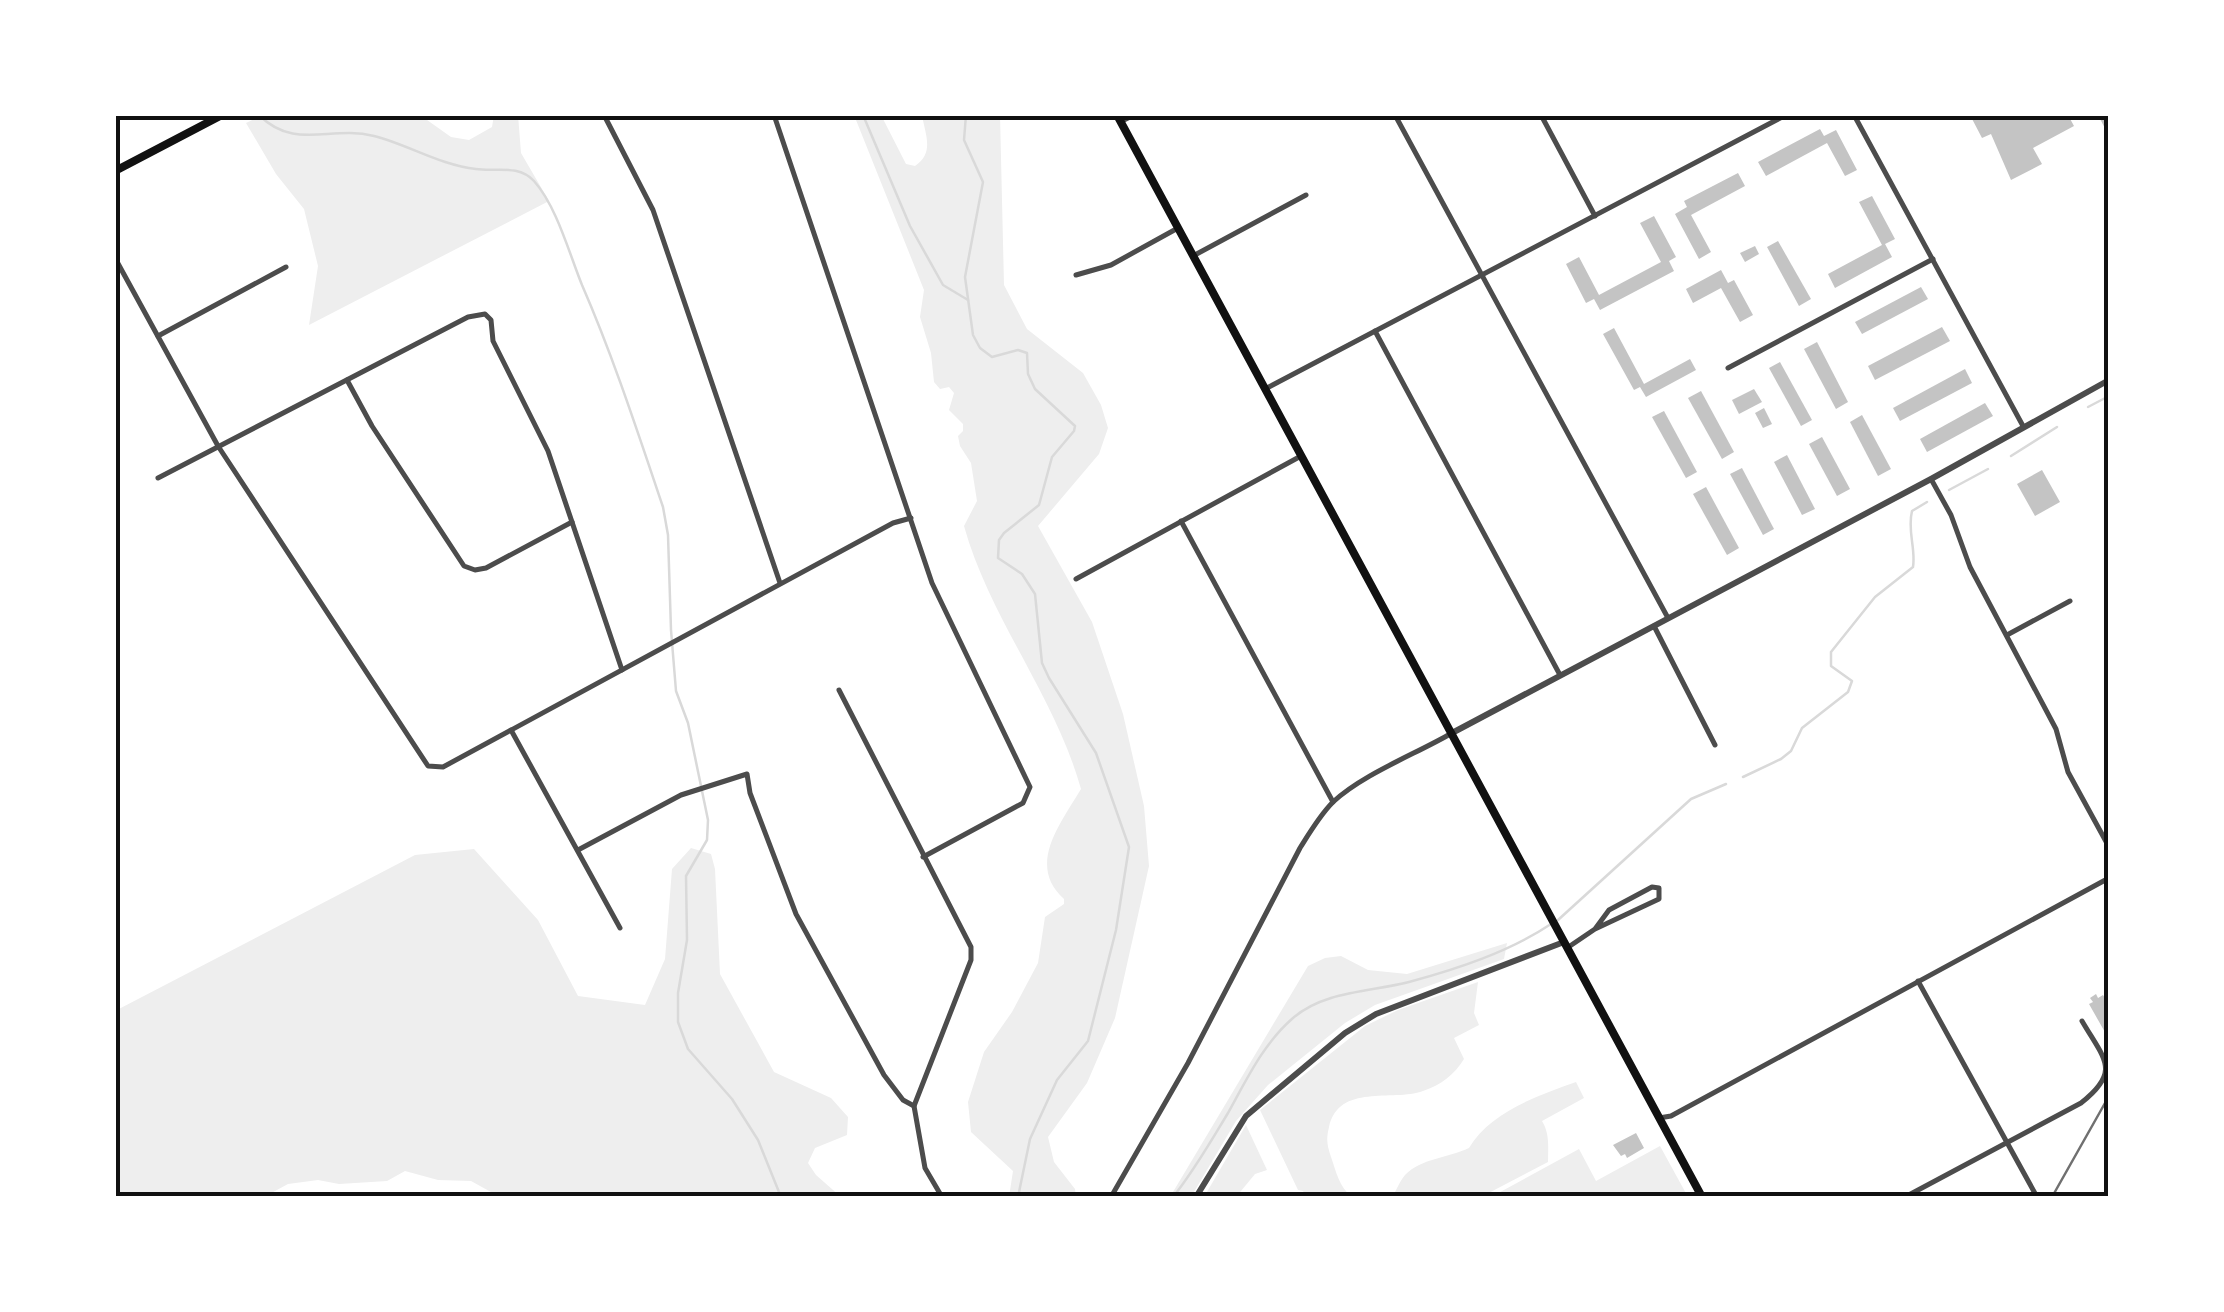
<svg xmlns="http://www.w3.org/2000/svg" width="2224" height="1312" viewBox="0 0 2224 1312" font-family="Poppins,sans-serif">
<style>
.green{fill:#eee}
.lines{fill:none;stroke-linecap:round;stroke-linejoin:round}
.stream{stroke:#d9d9d9;stroke-width:2.5}
.building{fill:#c4c4c4}
.minor{stroke:#4c4c4c;stroke-width:5}
.tertiary{stroke:#4c4c4c;stroke-width:6}
.secondary{stroke:#111;stroke-width:8}
.rail{stroke:#707070;stroke-width:2.5}
.neatline{fill:none;stroke:#111;stroke-width:4}
</style>
<rect width="100%" height="100%" fill="#fff"/>
<g class="green">
<path d="M263,115H420L451,137L469,140L492,127L494,115H518L521,153L549,201L309,325L318,266L304,209L276,174L246,123Z"/>
<path d="M854,115H881L906,164L915,166C935,153 925,134 922,115H1000L1004,285L1027,329L1083,373L1101,405L1108,428L1099,454L1038,526L1092,622L1123,714L1144,806L1149,866L1115,1018L1087,1083L1048,1137L1054,1162L1075,1189L1076,1197H1009L1013,1171L971,1132L968,1102L984,1052L1012,1012L1038,963L1045,917L1064,904V899C1026,865 1061,823 1081,789C1055,696 990,619 964,526L977,501L971,463L960,446L958,436L963,431V424L949,410L954,393L949,387L940,389L934,382L931,353L920,317L924,290Z"/>
<path d="M691,848L711,854L715,869L720,974L774,1072L831,1098L848,1117L847,1135L815,1148L808,1163L816,1175L841,1197H500L471,1181L438,1180L405,1171L387,1181L339,1184L318,1180L288,1184L264,1197H115V1011L415,855L474,849L538,920L578,996L645,1005L665,959L672,869Z"/>
<path d="M1507,943L1504,959L1375,1005L1345,1023L1268,1085L1236,1121L1191,1197H1170L1308,966L1325,958L1341,956L1368,970L1407,974Z"/>
<path d="M1478,982L1474,1013L1479,1025L1454,1038L1464,1059C1454,1075 1441,1085 1423,1091C1392,1102 1339,1083 1329,1127C1326,1139 1327,1145 1331,1157C1336,1171 1339,1187 1352,1197H1307L1303,1191L1298,1190L1260,1110L1365,1026L1398,1010Z"/>
<path d="M1576,1082L1584,1098L1542,1121C1550,1134 1548,1148 1548,1162L1481,1197H1392C1397,1190 1399,1182 1405,1175C1422,1158 1448,1158 1469,1148C1490,1112 1537,1096 1576,1082Z"/>
<path d="M1246,1125L1267,1170L1255,1174L1236,1197H1204Z"/>
<path d="M1660,1146L1688,1197H1491L1579,1149L1596,1181Z"/>
</g>
<g class="lines">
<g class="stream">
<path d="M259,115C295,151 330,125 374,136C409,145 440,165 476,169C496,172 518,164 534,181C557,207 569,253 582,285C613,356 638,433 663,507L668,535L671,630L676,691L688,723L708,820L707,840L686,876L687,940L678,993V1022L688,1049L732,1099L758,1140L781,1197"/>
<path d="M863,115L910,226L943,285L968,300"/>
<path d="M966,115L964,140L983,182L965,277L973,335L980,348L992,357L1018,350L1027,353L1028,374L1035,389L1075,426L1074,431L1052,457L1039,505L1004,533L999,540L998,558L1022,574L1035,594L1042,663L1049,678L1096,753L1129,847L1116,930L1088,1041L1057,1080L1030,1139L1018,1197"/>
<path d="M2088,407L2109,396"/>
<path d="M2011,456L2057,427"/>
<path d="M1949,490L1988,469"/>
<path d="M1743,777L1781,759L1791,751L1802,728L1848,692L1852,681L1831,666V652L1875,597L1913,567C1916,548 1907,531 1912,511L1927,502"/>
<path d="M1558,920L1691,799L1726,784"/>
<path d="M1173,1197C1194,1171 1211,1141 1228,1113C1247,1079 1263,1044 1293,1018C1324,991 1370,992 1409,982C1457,969 1509,952 1551,924"/>
</g>
</g>
<g class="building">
<path d="M1970,115H2068L2074,126L2033,148L2042,164L2011,180L1991,134L1982,138Z"/>
<path d="M2098,115H2109V136Z"/>
<path d="M1820,129L1824,136L1836,130L1857,170L1845,176L1827,143L1766,176L1758,162Z"/>
<path d="M1738,173L1745,186L1691,215L1711,252L1699,259L1675,214L1687,207L1684,201Z"/>
<path d="M1872,196L1895,239L1885,244L1892,257L1835,288L1828,274L1882,245L1859,202Z"/>
<path d="M1654,216L1676,257L1669,261L1674,271L1600,310L1594,299L1586,303L1566,264L1579,257L1599,295L1661,262L1640,223Z"/>
<path d="M1778,241L1811,299L1799,306L1767,247Z"/>
<path d="M1755,246L1759,254L1745,262L1740,253Z"/>
<path d="M1721,270L1728,283L1734,280L1753,315L1740,322L1721,288L1693,303L1686,289Z"/>
<path d="M1921,287L1928,299L1862,334L1855,322Z"/>
<path d="M1942,327L1950,341L1875,380L1868,366Z"/>
<path d="M1614,328L1644,384L1690,359L1696,370L1646,397L1640,387L1634,390L1603,334Z"/>
<path d="M1817,342L1848,402L1836,409L1804,349Z"/>
<path d="M1780,362L1812,420L1801,426L1769,368Z"/>
<path d="M1965,369L1972,383L1900,421L1893,408Z"/>
<path d="M1754,389L1762,402L1739,414L1732,400Z"/>
<path d="M1701,391L1734,452L1722,459L1688,398Z"/>
<path d="M1985,403L1993,416L1927,452L1920,439Z"/>
<path d="M1764,408L1772,424L1763,428L1755,413Z"/>
<path d="M1664,411L1697,472L1686,478L1652,417Z"/>
<path d="M1862,415L1891,469L1878,476L1850,422Z"/>
<path d="M1822,437L1850,489L1837,496L1809,444Z"/>
<path d="M1787,455L1815,509L1802,515L1774,462Z"/>
<path d="M1742,468L1774,529L1763,535L1730,474Z"/>
<path d="M2042,470L2060,502L2035,516L2017,484Z"/>
<path d="M1706,487L1739,548L1727,555L1693,494Z"/>
<path d="M2096,994L2098,998L2103,995L2109,1005V1032L2106,1034L2089,1004L2093,1002L2090,998Z"/>
<path d="M1636,1133L1644,1148L1627,1158L1625,1154L1621,1156L1613,1145Z"/>
</g>
<g class="lines">
<g class="minor">
<path d="M604,115L653,210L780,583"/>
<path d="M774,115L932,583L1030,787L1023,803L923,857"/>
<path d="M1395,115L1668,618"/>
<path d="M1541,115L1595,216"/>
<path d="M1854,115L2023,426"/>
<path d="M1120,122L1134,115"/>
<path d="M1193,256L1306,195"/>
<path d="M115,258L218,446L428,766L443,767L893,523L911,518"/>
<path d="M1076,275L1111,265L1178,228"/>
<path d="M1375,331L1560,675"/>
<path d="M158,336L286,267"/>
<path d="M1728,368L1933,259"/>
<path d="M347,380L372,426L464,566L475,570L486,568L572,522"/>
<path d="M1265,389L1786,115"/>
<path d="M158,478L468,317L485,314L491,320L493,341L548,451L622,670"/>
<path d="M1931,479L1951,515L1970,567L2056,729L2068,772L2109,847"/>
<path d="M1181,521L1333,802"/>
<path d="M1076,579L1301,456"/>
<path d="M1654,626L1715,745"/>
<path d="M2007,635L2070,601"/>
<path d="M839,690L971,947V960L914,1106L925,1168L942,1197"/>
<path d="M511,730L620,928"/>
<path d="M578,850L681,795L747,774L750,793L796,914L884,1075L903,1100L914,1106"/>
<path d="M1567,948L1595,929L1659,899V888L1652,887L1609,910L1595,929"/>
<path d="M1918,981L2037,1197"/>
<path d="M1659,1118L1671,1116L2109,878"/>
<path d="M1111,1197L1188,1063L1300,848C1310,832 1320,815 1333,802C1363,774 1416,754 1452,733"/>
<path d="M1905,1197L2081,1103C2122,1071 2104,1059 2082,1021"/>
</g>
<g class="tertiary">
<path d="M1452,733L1931,479L2109,380"/>
<path d="M1196,1197L1246,1116L1345,1033L1376,1014L1564,942"/>
</g>
<g class="secondary">
<path d="M1117,115L1702,1197"/>
<path d="M115,171L222,115"/>
</g>
<path class="rail" d="M2052,1197L2109,1096"/>
</g>
<rect width="2224" height="1312" fill="none" stroke="#ffffff" stroke-width="235"/>
<rect x="118" y="118" width="1988" height="1076" class="neatline"/>
</svg>
